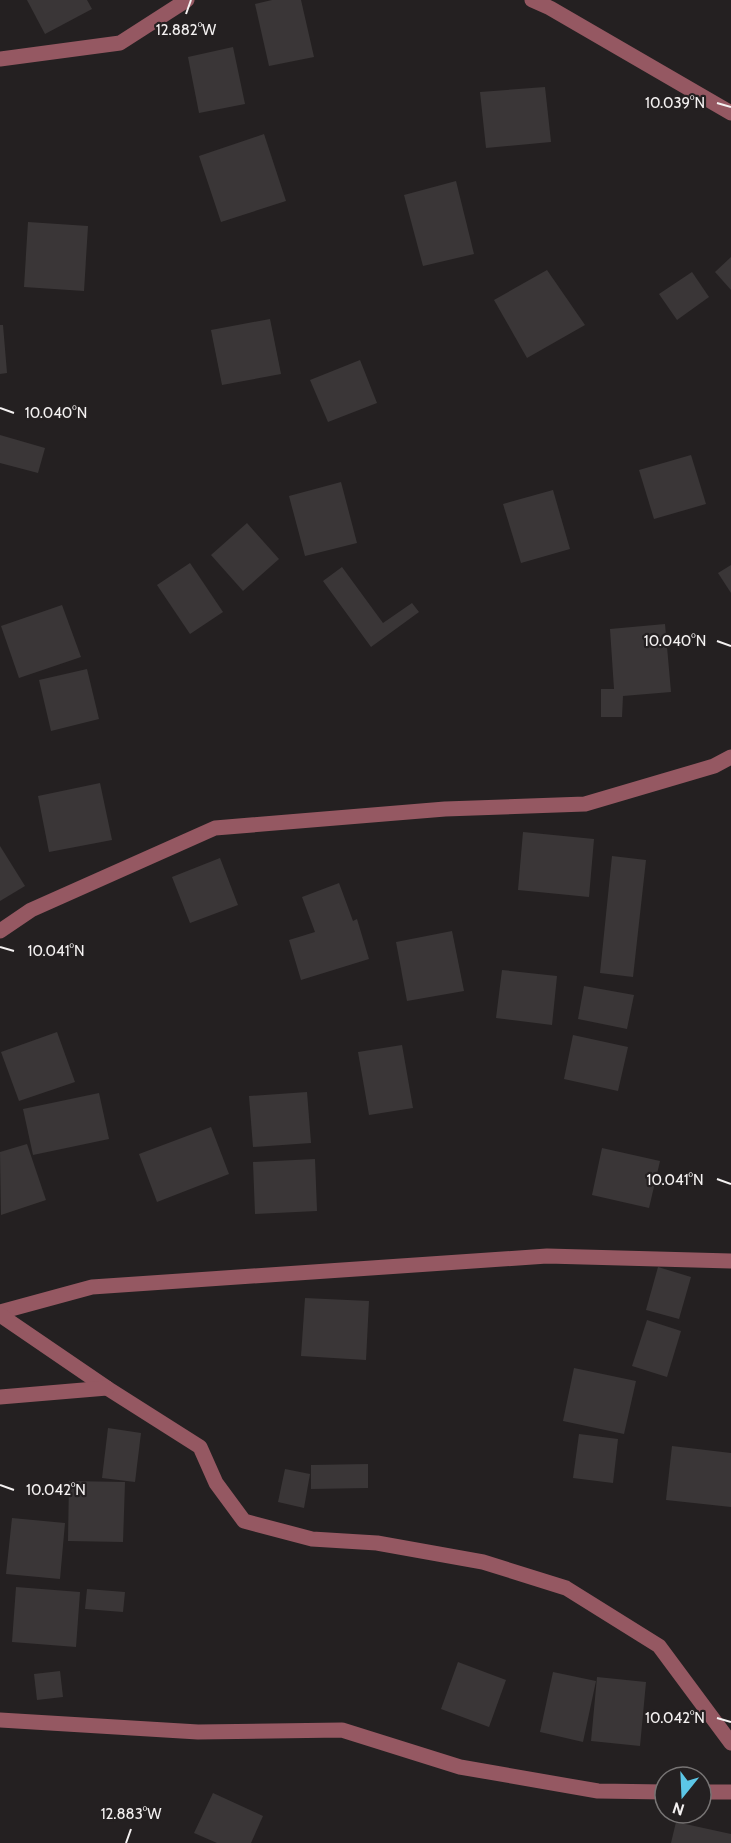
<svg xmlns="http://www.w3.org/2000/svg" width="731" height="1843" viewBox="0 0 731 1843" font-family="Cabin,sans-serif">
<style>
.building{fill:#3a3637}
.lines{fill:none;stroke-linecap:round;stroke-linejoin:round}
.street{stroke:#955862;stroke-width:15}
.ticks{fill:none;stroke:#f4f1f1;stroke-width:2}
.ticks-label{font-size:15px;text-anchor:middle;fill:#f4f1f1;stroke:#242021;stroke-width:4.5;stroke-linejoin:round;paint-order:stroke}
</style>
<rect width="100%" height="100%" fill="#242021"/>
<g class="building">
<path d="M27,0H87L92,9L45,34Z"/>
<path d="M272,0H301L314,57L269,66L255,4Z"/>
<path d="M233,47L245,104L199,113L188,57Z"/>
<path d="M545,87L551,142L486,148L480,92Z"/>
<path d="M264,134L286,201L221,222L199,156Z"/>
<path d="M456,181L474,254L423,266L404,195Z"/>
<path d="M28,222L88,226L84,291L24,287Z"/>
<path d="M731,257V290L715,272Z"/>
<path d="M547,270L585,325L527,358L494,300Z"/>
<path d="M692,272L709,297L677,320L659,294Z"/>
<path d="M270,319L281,374L222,385L211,330Z"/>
<path d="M0,325H3L7,373L0,374Z"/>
<path d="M360,360L377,403L328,422L310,380Z"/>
<path d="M0,435L45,448L38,473L0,463Z"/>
<path d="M691,455L706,504L654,519L639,470Z"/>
<path d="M341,482L357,543L305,556L289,496Z"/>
<path d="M553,490L570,549L521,563L503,504Z"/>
<path d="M247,523L279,559L243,591L211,555Z"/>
<path d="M190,563L223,612L190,634L157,585Z"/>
<path d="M731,565V593L718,573Z"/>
<path d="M342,567L383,623L412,603L419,612L371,647L323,581Z"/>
<path d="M62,605L81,657L19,678L1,626Z"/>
<path d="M665,624L671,692L623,696L622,717H601V689H614L610,629Z"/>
<path d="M87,669L99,719L51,731L39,680Z"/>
<path d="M100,783L112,840L49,852L38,796Z"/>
<path d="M523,832L594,839L589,897L518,890Z"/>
<path d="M0,846L25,886L0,901Z"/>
<path d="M612,856L646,860L633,977L600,973Z"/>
<path d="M220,858L238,905L190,923L172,877Z"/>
<path d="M339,883L353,921L357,919L369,959L301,980L289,940L315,932L302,897Z"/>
<path d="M452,931L464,991L407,1001L396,942Z"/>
<path d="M502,970L557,976L552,1025L496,1018Z"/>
<path d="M584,986L634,995L627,1029L578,1019Z"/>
<path d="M57,1032L75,1082L19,1101L1,1052Z"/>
<path d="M573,1035L628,1047L618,1091L564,1079Z"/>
<path d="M402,1045L413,1108L369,1115L358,1052Z"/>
<path d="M307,1092L311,1143L253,1147L249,1096Z"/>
<path d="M99,1093L109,1139L33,1155L23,1109Z"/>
<path d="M211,1127L229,1174L157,1202L139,1154Z"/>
<path d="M27,1144L46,1200L1,1215L0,1152Z"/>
<path d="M602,1148L660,1161L649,1208L592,1195Z"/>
<path d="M315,1159L317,1211L255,1214L253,1162Z"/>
<path d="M658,1267L691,1277L679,1319L646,1310Z"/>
<path d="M305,1298L369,1301L366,1360L301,1356Z"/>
<path d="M647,1320L681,1331L667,1377L632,1366Z"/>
<path d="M574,1368L636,1381L624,1434L563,1421Z"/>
<path d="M108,1428L141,1433L135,1482L102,1478Z"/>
<path d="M579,1434L618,1439L613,1483L573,1478Z"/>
<path d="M672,1446L731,1453V1507L666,1500Z"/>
<path d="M368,1464V1488L311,1489V1465Z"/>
<path d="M285,1469L310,1474L304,1508L278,1502Z"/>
<path d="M69,1481L125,1482L123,1542L68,1541Z"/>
<path d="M12,1518L65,1523L60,1579L6,1574Z"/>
<path d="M16,1587L80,1592L76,1647L12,1642Z"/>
<path d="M87,1589L125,1592L123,1612L85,1609Z"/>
<path d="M458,1662L506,1680L489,1727L441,1709Z"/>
<path d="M60,1671L63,1697L37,1700L34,1674Z"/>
<path d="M553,1672L596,1681L583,1742L540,1732Z"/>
<path d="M597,1677L646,1682L640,1746L591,1741Z"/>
<path d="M213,1793L263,1816L251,1843H217L194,1833Z"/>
<path d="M676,1822L731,1834V1843H671Z"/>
</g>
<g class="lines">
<g class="street">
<path d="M532,0L550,8L731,113"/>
<path d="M0,59L120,43L187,0"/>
<path d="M0,931L31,910L215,828L445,809L585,804L714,766L731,757"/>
<path d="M0,1312L92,1287L547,1256L731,1261"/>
<path d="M0,1315L107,1388L200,1447L216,1483L244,1521L312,1539L377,1543L483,1562L566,1588L659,1646L731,1743"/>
<path d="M0,1397L107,1388"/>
<path d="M0,1720L198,1732L342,1730L460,1767L598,1791L665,1792"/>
<path d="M701,1792H731"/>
</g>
</g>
<path class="ticks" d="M186,14L191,0M717,103L731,107M0,408L14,413M717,641L731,646M0,947L14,951M717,1179L731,1184M0,1485L14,1490M717,1718L731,1722M126,1843L131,1829"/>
<g class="ticks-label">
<text x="186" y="35">12.882°W</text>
<text x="675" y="108">10.039°N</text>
<text x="56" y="418">10.040°N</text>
<text x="675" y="646">10.040°N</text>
<text x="56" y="956">10.041°N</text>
<text x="675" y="1185">10.041°N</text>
<text x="56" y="1495">10.042°N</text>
<text x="675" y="1723">10.042°N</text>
<text x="131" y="1819">12.883°W</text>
</g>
<g transform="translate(683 1795) rotate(198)"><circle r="28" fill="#242021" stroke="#777474" stroke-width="1.5"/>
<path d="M0-4.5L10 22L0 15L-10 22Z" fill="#5cc7e7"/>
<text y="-9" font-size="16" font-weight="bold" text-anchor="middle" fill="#f4f1f1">N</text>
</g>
</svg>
